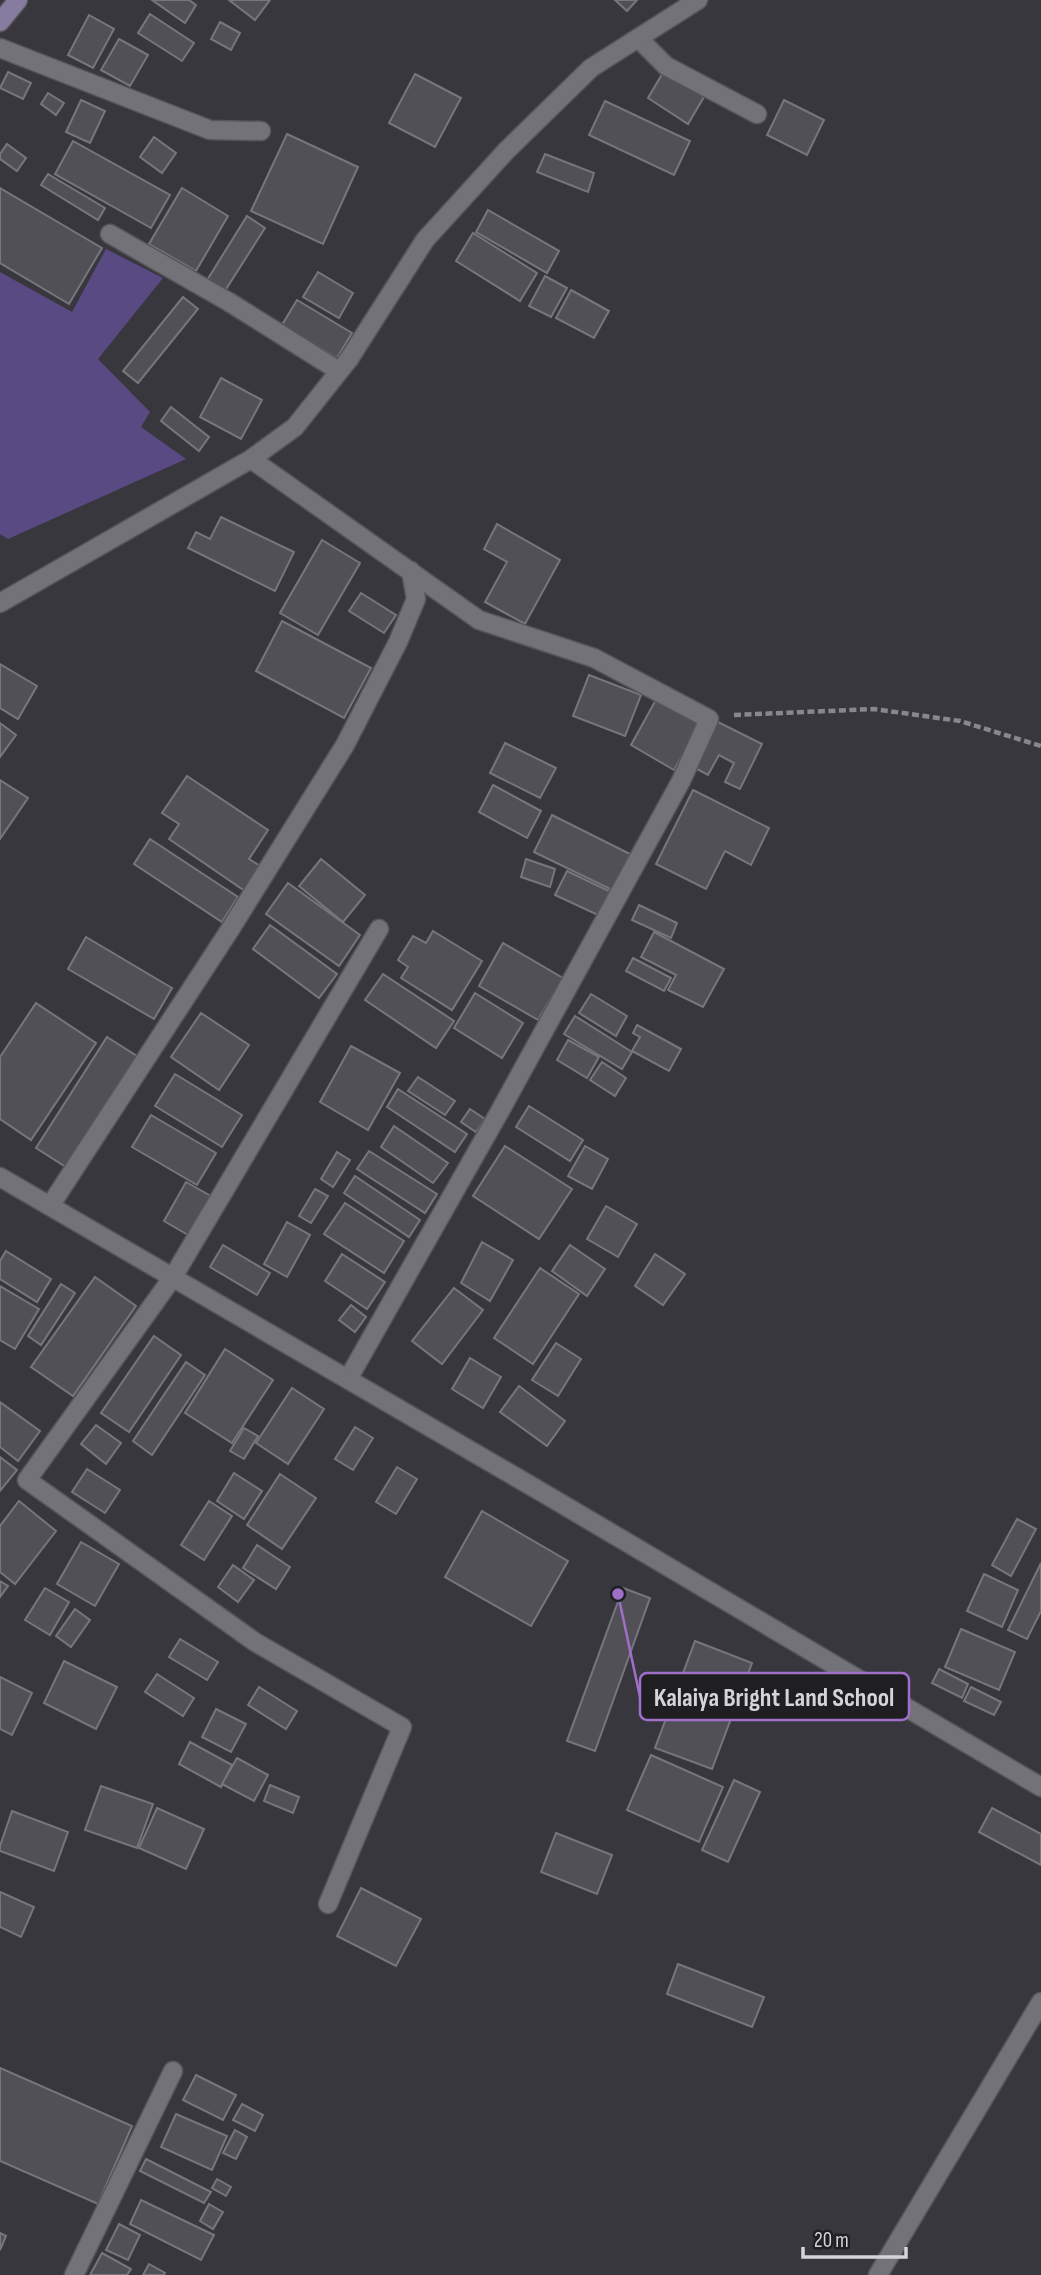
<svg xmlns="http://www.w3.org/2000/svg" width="1041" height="2275" viewBox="0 0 1041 2275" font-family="'Sofia Sans Condensed',sans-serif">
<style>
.green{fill:#594a83}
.building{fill:#515056;stroke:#77767d;stroke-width:2}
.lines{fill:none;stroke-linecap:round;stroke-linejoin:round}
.street-casing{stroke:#56555a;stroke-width:21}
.secondary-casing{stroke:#56555a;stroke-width:21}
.path{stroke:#88878c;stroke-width:4.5;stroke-dasharray:7 3.5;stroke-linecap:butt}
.street{stroke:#747279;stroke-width:18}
.secondary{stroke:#867ca0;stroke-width:18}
.leader{fill:none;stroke:#9f6fc9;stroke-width:2.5}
.callout-dot{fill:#9f6fc9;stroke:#1f1f21;stroke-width:2.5}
.callout{fill:#1f1f21;stroke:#9f6fc9;stroke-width:2.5}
.callout-label{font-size:26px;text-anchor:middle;font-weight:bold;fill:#d5d4d8}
</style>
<rect width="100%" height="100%" fill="#38373d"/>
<path class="green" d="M106,249L163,278L98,359L150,412L141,427L186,459L8,539L0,534V272L72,312Z"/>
<g class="building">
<path d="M152,0H189L196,5L185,23Z"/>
<path d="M229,0H270L255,20Z"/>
<path d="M615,0H637L627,11Z"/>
<path d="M150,14L194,43L182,61L138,33Z"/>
<path d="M89,15L114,29L93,68L68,55Z"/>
<path d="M220,22L240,33L231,50L211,39Z"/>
<path d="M119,39L148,55L130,86L101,70Z"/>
<path d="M664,71L704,97L688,124L648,98Z"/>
<path d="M8,72L31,83L23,99L0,88Z"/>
<path d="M415,74L461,98L435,147L389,123Z"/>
<path d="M48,93L64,103L56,115L41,104Z"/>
<path d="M81,100L105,111L90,143L66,132Z"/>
<path d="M784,100L824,120L807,155L767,135Z"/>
<path d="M605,101L690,141L674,175L589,135Z"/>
<path d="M287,134L358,167L323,244L251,211Z"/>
<path d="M154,137L176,153L162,173L140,157Z"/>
<path d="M73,141L170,195L151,228L55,174Z"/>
<path d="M7,144L26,158L17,171L0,159V154Z"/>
<path d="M545,154L594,173L588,192L537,172Z"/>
<path d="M48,174L105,208L98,220L41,185Z"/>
<path d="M0,188L102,248L69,304L0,263Z"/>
<path d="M182,188L228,216L196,271L149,244Z"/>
<path d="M488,210L559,251L547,273L476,232Z"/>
<path d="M247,216L265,228L221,297L204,285Z"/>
<path d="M473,233L537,273L520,301L456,261Z"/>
<path d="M318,272L353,293L339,318L303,297Z"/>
<path d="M545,276L567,288L551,317L529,306Z"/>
<path d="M571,290L609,311L594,338L556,318Z"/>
<path d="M183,297L198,309L138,383L123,371Z"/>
<path d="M297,300L352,333L337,358L282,325Z"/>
<path d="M221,378L262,400L241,439L200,417Z"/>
<path d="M171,407L209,437L199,451L161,421Z"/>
<path d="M221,517L294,552L275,591L188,548L196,532L210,539Z"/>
<path d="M497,524L560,560L525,624L485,602L507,562L484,549Z"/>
<path d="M322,540L360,563L318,635L280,613Z"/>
<path d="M361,593L396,615L384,633L349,611Z"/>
<path d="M282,621L371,668L344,718L256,671Z"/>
<path d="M0,664L37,686L18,719L0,708Z"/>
<path d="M589,675L641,695L625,736L573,716Z"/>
<path d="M658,696L702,721L674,770L631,745Z"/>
<path d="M716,721L762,744L740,789L725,782L734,763L719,755L708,775L693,767Z"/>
<path d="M0,723L16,735L0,757Z"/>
<path d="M505,743L556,768L540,798L490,773Z"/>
<path d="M187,776L268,830L249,859L262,867L245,891L169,839L179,824L162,813Z"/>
<path d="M0,780L28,798L0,839Z"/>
<path d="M493,785L541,811L527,838L479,812Z"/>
<path d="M693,790L769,828L751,865L725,851L706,889L656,864Z"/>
<path d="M552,815L630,854L612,890L534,852Z"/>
<path d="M150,839L238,897L222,922L134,864Z"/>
<path d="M321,859L365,895L343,922L299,886Z"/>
<path d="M526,859L555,869L550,887L521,877Z"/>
<path d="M567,871L611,892L600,916L555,895Z"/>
<path d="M288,883L360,935L339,966L266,914Z"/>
<path d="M639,905L677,923L671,938L632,920Z"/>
<path d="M270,925L337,974L319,998L253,949Z"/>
<path d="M433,931L482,961L452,1010L401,978L408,967L398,960L413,936L426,943Z"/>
<path d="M654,932L724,969L703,1007L668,990L676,975L641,957Z"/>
<path d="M86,937L172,988L154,1019L68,969Z"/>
<path d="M503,943L563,978L538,1020L479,986Z"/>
<path d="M633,958L671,978L664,991L626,971Z"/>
<path d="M383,974L454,1021L436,1048L365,1000Z"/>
<path d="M475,993L523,1023L502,1058L454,1028Z"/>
<path d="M591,994L627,1016L616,1036L579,1013Z"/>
<path d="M36,1003L96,1043L31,1140L0,1119V1057Z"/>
<path d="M201,1013L249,1045L219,1090L171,1057Z"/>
<path d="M575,1016L632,1052L622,1069L564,1034Z"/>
<path d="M637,1025L681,1049L669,1071L632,1051L640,1037L633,1033Z"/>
<path d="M107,1037L137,1056L66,1167L36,1148Z"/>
<path d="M568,1040L599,1057L587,1078L557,1060Z"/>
<path d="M351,1046L400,1073L368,1130L320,1102Z"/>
<path d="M602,1062L626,1078L615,1096L590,1080Z"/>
<path d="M175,1074L242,1115L222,1147L155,1106Z"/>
<path d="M418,1077L455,1101L445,1115L408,1091Z"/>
<path d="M398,1089L467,1134L455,1152L387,1107Z"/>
<path d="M529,1106L583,1140L570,1161L516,1127Z"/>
<path d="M470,1109L485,1119L476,1132L461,1122Z"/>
<path d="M151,1115L216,1153L197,1185L132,1147Z"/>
<path d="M394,1126L448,1163L433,1183L381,1147Z"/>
<path d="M505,1146L572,1189L539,1239L473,1196Z"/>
<path d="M585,1146L608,1159L592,1189L568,1176Z"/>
<path d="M369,1151L437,1194L425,1213L357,1169Z"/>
<path d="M337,1152L350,1160L333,1187L321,1179Z"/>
<path d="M355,1176L420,1220L409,1237L344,1193Z"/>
<path d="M186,1182L211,1196L188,1235L164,1221Z"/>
<path d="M315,1189L328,1196L311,1223L299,1216Z"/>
<path d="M345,1203L404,1241L384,1273L324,1234Z"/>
<path d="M606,1206L637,1224L618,1257L587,1239Z"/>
<path d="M287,1222L310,1235L287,1277L264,1264Z"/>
<path d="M482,1242L513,1260L490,1301L461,1283Z"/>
<path d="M223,1245L270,1273L257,1295L210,1267Z"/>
<path d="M570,1245L605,1269L587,1296L552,1271Z"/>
<path d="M6,1251L51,1279L37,1302L0,1279V1261Z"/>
<path d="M342,1254L385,1282L367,1309L325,1281Z"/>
<path d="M655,1254L685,1274L663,1305L635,1286Z"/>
<path d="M540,1268L579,1294L533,1364L494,1338Z"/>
<path d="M95,1277L136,1306L73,1396L31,1367Z"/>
<path d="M61,1284L75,1293L41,1345L28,1336Z"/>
<path d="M0,1286L39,1309L15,1349L0,1340Z"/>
<path d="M454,1288L483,1310L442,1364L412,1341Z"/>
<path d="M351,1305L366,1317L355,1332L339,1320Z"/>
<path d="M154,1336L181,1355L129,1432L101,1413Z"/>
<path d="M556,1343L581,1359L558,1396L532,1380Z"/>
<path d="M225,1349L273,1380L232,1443L185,1413Z"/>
<path d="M470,1358L501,1377L483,1408L452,1389Z"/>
<path d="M186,1362L205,1375L152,1455L133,1441Z"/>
<path d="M519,1386L565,1421L547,1446L500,1412Z"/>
<path d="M292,1388L324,1409L288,1464L256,1443Z"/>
<path d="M0,1402L40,1431L18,1461L0,1447Z"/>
<path d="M96,1425L121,1443L106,1464L81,1444Z"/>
<path d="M355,1427L373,1438L353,1470L335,1459Z"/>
<path d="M244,1428L258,1436L244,1459L230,1451Z"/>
<path d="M0,1457L17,1470L0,1491Z"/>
<path d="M397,1467L417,1479L396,1514L376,1502Z"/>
<path d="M87,1469L120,1490L105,1513L72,1492Z"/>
<path d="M234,1473L262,1491L244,1519L217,1501Z"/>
<path d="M280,1474L316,1498L282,1549L247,1525Z"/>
<path d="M19,1501L56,1531L15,1584L0,1572V1526Z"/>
<path d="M209,1501L232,1516L204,1560L181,1545Z"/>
<path d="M482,1511L568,1561L531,1626L445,1577Z"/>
<path d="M1017,1519L1036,1529L1011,1576L992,1565Z"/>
<path d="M81,1542L119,1564L95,1606L57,1584Z"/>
<path d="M257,1545L290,1567L276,1589L243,1568Z"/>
<path d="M1041,1563V1611L1027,1639L1008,1630Z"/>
<path d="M233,1565L254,1580L238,1602L218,1587Z"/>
<path d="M984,1574L1018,1590L1002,1627L967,1611Z"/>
<path d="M0,1581L8,1586L0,1597Z"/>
<path d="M45,1588L69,1602L50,1635L25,1620Z"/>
<path d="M623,1588L650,1598L595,1751L567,1741Z"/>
<path d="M75,1609L90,1620L71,1647L56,1636Z"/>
<path d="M961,1629L1015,1652L999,1690L945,1667Z"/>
<path d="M180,1639L218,1662L207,1680L169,1657Z"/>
<path d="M695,1641L752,1663L712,1769L655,1748Z"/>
<path d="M64,1661L117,1687L96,1729L44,1703Z"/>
<path d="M939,1669L968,1684L962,1698L932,1683Z"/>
<path d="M157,1674L194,1698L183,1716L145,1692Z"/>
<path d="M0,1677L32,1693L12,1735L0,1729Z"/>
<path d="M259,1687L297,1711L286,1729L248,1705Z"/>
<path d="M971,1687L1001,1702L994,1715L964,1701Z"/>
<path d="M216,1709L246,1724L231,1752L202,1737Z"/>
<path d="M190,1742L232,1765L221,1787L179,1764Z"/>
<path d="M651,1755L723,1787L699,1842L627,1810Z"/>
<path d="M237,1758L268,1775L254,1801L222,1784Z"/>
<path d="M734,1780L760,1792L728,1862L702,1850Z"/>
<path d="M270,1785L299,1797L293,1813L264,1801Z"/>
<path d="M101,1786L153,1804L137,1848L85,1830Z"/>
<path d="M157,1808L204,1829L186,1869L139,1848Z"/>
<path d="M992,1808L1041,1834V1865L979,1832Z"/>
<path d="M12,1811L68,1832L54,1871L0,1851V1846Z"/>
<path d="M556,1833L612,1855L597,1894L541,1872Z"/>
<path d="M361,1888L421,1919L396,1966L337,1936Z"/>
<path d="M0,1892L34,1907L21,1937L0,1927Z"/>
<path d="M678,1964L764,1997L752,2027L667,1994Z"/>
<path d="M0,2068L132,2126L98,2204L0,2161Z"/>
<path d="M196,2075L236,2095L223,2120L183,2100Z"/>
<path d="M242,2104L263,2115L255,2131L233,2120Z"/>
<path d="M176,2114L227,2136L212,2170L161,2147Z"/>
<path d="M235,2130L247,2137L236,2159L223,2153Z"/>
<path d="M146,2159L211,2192L204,2203L140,2171Z"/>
<path d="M217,2179L231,2187L226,2196L212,2188Z"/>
<path d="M141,2200L214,2235L201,2260L130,2224Z"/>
<path d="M209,2204L223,2212L213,2229L200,2221Z"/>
<path d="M119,2224L140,2235L128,2260L106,2250Z"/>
<path d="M0,2233L6,2236L0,2250Z"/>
<path d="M102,2253L131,2269L127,2275H90Z"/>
<path d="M149,2264L165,2273L164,2275H143Z"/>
</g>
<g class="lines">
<g class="street-casing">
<g id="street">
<path d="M638,38L666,66L757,114"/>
<path d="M0,48L210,130L261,131"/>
<path d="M110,234L229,302L339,371"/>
<path d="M251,459L479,620L594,658L709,719L681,781L500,1111L348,1379"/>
<path d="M0,603L251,459L295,427L349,359L425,240L506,151L591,68L698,0"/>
<path d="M0,1177L545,1494L1041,1787"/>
<path d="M50,1206L231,928L345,745L398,642L416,599L411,571"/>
<path d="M328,1904L402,1727L255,1642L27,1480L173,1277L379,929"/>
<path d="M74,2275L173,2071"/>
<path d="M878,2275L1041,2002"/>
</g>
</g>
<g class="secondary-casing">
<path id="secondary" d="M0,22L18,0"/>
</g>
<path class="path" d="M734,715L874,709L960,721L1041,746"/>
<use href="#street" class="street"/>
<use href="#secondary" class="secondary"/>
</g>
<path class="leader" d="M618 1594L640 1697"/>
<circle class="callout-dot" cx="618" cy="1594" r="7"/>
<rect class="callout" x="640" y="1673" width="269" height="47" rx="7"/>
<g class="callout-label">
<text x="774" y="1706">Kalaiya Bright Land School</text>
</g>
<path d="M803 2247v10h103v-10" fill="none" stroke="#d5d4d8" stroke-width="3.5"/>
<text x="814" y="2247" font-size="21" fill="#d5d4d8" stroke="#1f1f21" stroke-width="5" paint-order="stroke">20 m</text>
</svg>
